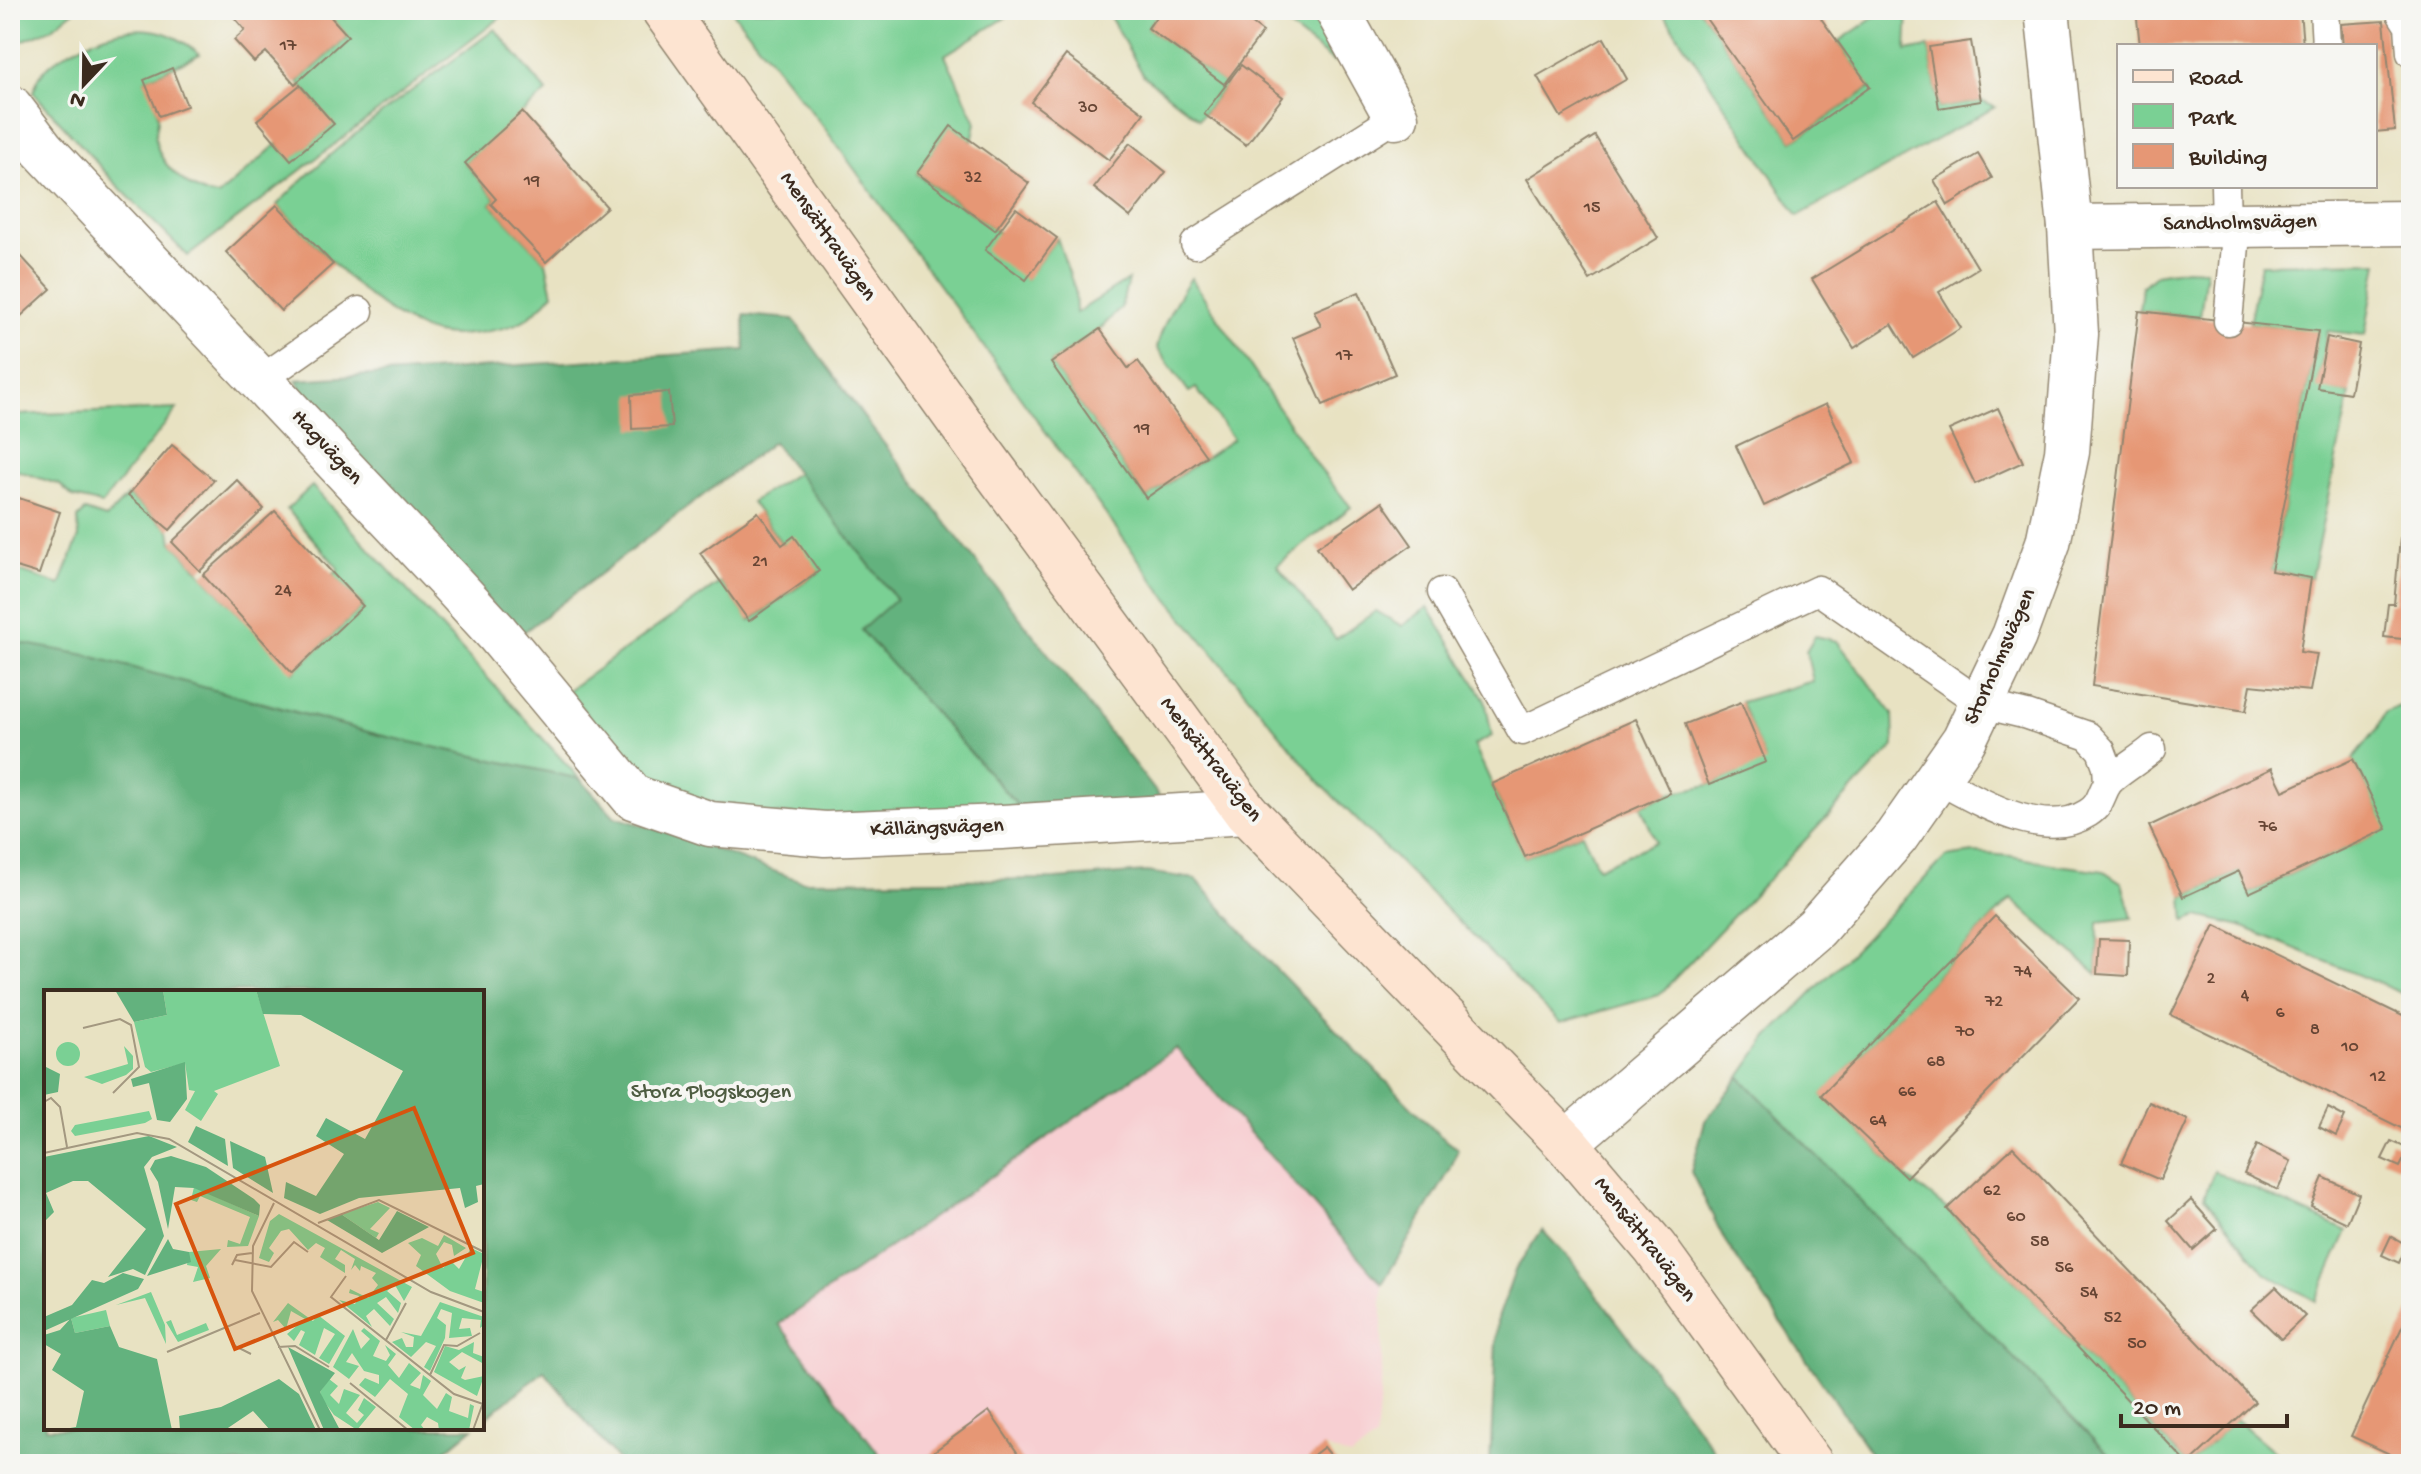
<svg xmlns="http://www.w3.org/2000/svg" width="2421" height="1474" viewBox="0 0 2421 1474" font-family="'Gochi Hand',sans-serif">
<style>
.built{fill:#f7cfd2}
.green{fill:#7ad094;stroke:#5a7d59;stroke-width:2}
.forest{fill:#63b27e;stroke:#4f6e4e;stroke-width:2}
.building{fill:#e69775}
.lines{fill:none;stroke-linecap:round;stroke-linejoin:round}
.lane-casing{stroke:#928670;stroke-width:31}
.street-casing{stroke:#928670;stroke-width:47}
.secondary-casing{stroke:#928670;stroke-width:47}
.lane{stroke:#fff;stroke-width:28}
.street{stroke:#fff;stroke-width:44}
.secondary{stroke:#fde4d1;stroke-width:44}
.labels{text-anchor:middle;dominant-baseline:central;stroke-width:8;stroke-linejoin:round;paint-order:stroke}
.number-label{font-size:18px;fill:#664534}
.street-label{font-size:22px;fill:#3b2a1e;stroke:#f6f6f2}
.park-label{font-size:22px;fill:#4e5c41;stroke:#f6f6f2}
.inset-road{fill:none;stroke:#a39880;stroke-width:2}
.view{fill:#d7540e;fill-opacity:0.15;stroke:#d7540e;stroke-width:4}
.inset-edge{fill:none;stroke:#3b2a1e;stroke-width:4}
</style>
<rect width="100%" height="100%" fill="#f6f6f2"/>
<filter id="ink" filterUnits="userSpaceOnUse"><feTurbulence type="fractalNoise" baseFrequency=".0125" numOctaves="2"/><feDisplacementMap in="SourceGraphic" scale="16" xChannelSelector="R" yChannelSelector="G"/><feConvolveMatrix kernelMatrix="1 2 1 2 8 2 1 2 1" color-interpolation-filters="sRGB"/></filter>
<filter id="wash" filterUnits="userSpaceOnUse"><feTurbulence type="fractalNoise" baseFrequency=".006" numOctaves="4" result="noise"/><feDisplacementMap in="SourceGraphic" scale="32" xChannelSelector="R" yChannelSelector="G"/><feGaussianBlur stdDeviation="1.8" result="paint"/><feColorMatrix in="noise" values="0 0 0 0 0 0 0 0 0 0 0 0 0 0 0 0 0 1.4 0 .05"/><feComposite in="paint" operator="in"/></filter>
<g filter="url(#wash)">
<rect width="100%" height="100%" fill="#e8e2c2"/>
<path class="built" d="M1176,1048L1382,1284V1374L1376,1439L1350,1457L1324,1447L1302,1464H1025L989,1411L917,1464H887L778,1324Z"/>
<g class="green">
<path d="M10,10H75L51,29L10,46Z"/>
<path d="M334,10H506L508,12L188,256L115,183L33,92C36,84 39,75 45,69C69,47 117,25 150,30C170,32 185,42 200,54L145,80C149,91 157,104 158,116C159,124 154,132 156,141C160,167 193,194 218,196L277,144L291,159L333,124L298,82L348,37L329,15Z"/>
<path d="M731,10H1018L945,55L976,122L972,142L951,127L917,174L998,232L1026,279L1057,238L1075,290L1076,313L1128,280L1121,308L1100,329L1051,363L1146,498L1233,439L1196,388L1189,392L1157,348C1163,322 1176,300 1191,278L1319,468L1351,507L1277,566L1336,639L1376,611L1402,626L1428,607L1485,700L1492,736L1474,745L1525,857L1582,833L1598,868L1656,842L1641,806L1670,793L1709,785L1765,761L1741,702L1813,681L1806,651L1815,636L1837,641L1893,714L1894,746L1659,995L1560,1023L1320,783L1160,589L826,130Z"/>
<path d="M1106,10H1161L1148,28L1226,85L1199,119L1144,76Z"/>
<path d="M1268,10H1312L1335,63L1269,11Z"/>
<path d="M1661,10H1700L1793,141L1870,88L1838,42L1885,10H1908L1906,51L1929,47L1939,108L1981,101L1995,107L1798,216Z"/>
<path d="M495,29L547,92L465,163L496,199L491,204L546,262L553,294C528,321 520,326 484,332C469,335 451,336 435,333C379,319 316,246 277,205C341,138 421,85 495,29Z"/>
<path d="M2378,262L2365,335L2327,331L2318,387L2350,393L2311,578L2271,571L2318,332L2249,323L2261,264Z"/>
<path d="M2186,269L2206,270L2200,317L2139,311L2142,287L2156,274Z"/>
<path d="M177,409L102,504L73,497L60,485L10,468V415Z"/>
<path d="M798,472L896,600L862,631L1019,807L829,817L752,813L702,800L651,781L617,755L568,690L721,582L750,621L819,572L783,545L751,502Z"/>
<path d="M312,486L580,779L378,735L253,700L10,641V568L60,585L79,537L78,518L85,511L106,518L128,495L170,530L172,542L293,672L363,606L333,575L339,569L287,509Z"/>
<path d="M2407,703H2411V997L2241,926L2198,916L2185,921L2183,897L2239,871L2250,893L2386,829L2353,759L2378,728L2385,712Z"/>
<path d="M1974,853L2011,856L2057,865L2104,871L2122,883L2132,918L2098,922L2097,974L2011,899L1822,1095L1906,1177L1947,1209L2188,1464H2117L1740,1077L1768,1037L1946,857Z"/>
<path d="M2214,1171L2347,1231L2316,1301L2264,1272L2204,1197Z"/>
<path d="M2236,1419L2283,1459L2280,1464H2188Z"/>
</g>
<g class="forest">
<path d="M744,315L793,319L868,423L1163,801L1019,807L861,630L896,599L773,442L520,635L313,411L296,380L745,350Z"/>
<path d="M10,641L86,655L379,735L580,779L615,817L676,835L801,881L1056,879L1146,872L1196,879L1271,964L1438,1134L1458,1149L1450,1170L1382,1284L1176,1048L779,1324L887,1464H621L544,1371L482,1421V992H46V1428H473L429,1464H10Z"/>
<path d="M1740,1077L2117,1464H1878L1725,1241L1691,1172L1705,1121Z"/>
<path d="M1542,1230L1571,1261L1712,1447L1721,1464H1490L1497,1321L1516,1268Z"/>
</g>
<g id="blocks">
<g class="building">
<path d="M228,10H334L329,15L348,36L295,84L266,52L254,62L234,40L245,30Z"/>
<path d="M1161,10H1234L1263,32L1224,84L1148,28Z"/>
<path d="M1700,10H1815L1870,87L1793,141Z"/>
<path d="M2136,10H2300L2303,46H2140Z"/>
<path d="M2384,21L2395,130L2375,132V46H2343L2341,24Z"/>
<path d="M1604,38L1627,79L1561,117L1537,76Z"/>
<path d="M1971,41L1981,101L1939,108L1929,47Z"/>
<path d="M1066,55L1144,113L1109,160L1031,102Z"/>
<path d="M1241,65L1283,97L1246,145L1204,114Z"/>
<path d="M172,68L187,106L159,116L144,80Z"/>
<path d="M300,85L334,124L291,160L257,120Z"/>
<path d="M522,112L607,207L546,262L491,204L496,199L465,163Z"/>
<path d="M951,126L1029,183L995,230L917,173Z"/>
<path d="M1595,136L1658,238L1590,280L1527,179Z"/>
<path d="M1130,143L1166,172L1130,217L1094,188Z"/>
<path d="M1978,154L1992,178L1948,205L1934,180Z"/>
<path d="M1938,202L1978,268L1939,292L1961,328L1913,358L1892,324L1854,348L1812,279Z"/>
<path d="M277,205L333,264L281,311L226,252Z"/>
<path d="M1016,208L1057,238L1026,280L985,250Z"/>
<path d="M10,244L51,289L10,326Z"/>
<path d="M1359,292L1395,374L1323,405L1293,338L1321,326L1314,311Z"/>
<path d="M2139,311L2318,331L2271,571L2311,578L2300,652L2317,654L2310,691L2251,685L2246,711L2092,686Z"/>
<path d="M1100,329L1128,368L1138,361L1206,456L1146,498L1051,363Z"/>
<path d="M2327,337L2359,344L2350,393L2317,388Z"/>
<path d="M669,392L672,427L632,429L631,395Z"/>
<path d="M1826,404L1854,463L1764,506L1736,446Z"/>
<path d="M1998,408L2023,462L1975,484L1949,430Z"/>
<path d="M172,445L214,480L170,530L128,495Z"/>
<path d="M237,480L264,509L200,571L172,542Z"/>
<path d="M10,495L60,512L39,574L10,565Z"/>
<path d="M1382,502L1412,545L1348,590L1317,547Z"/>
<path d="M275,511L363,606L292,673L203,575Z"/>
<path d="M758,512L782,545L794,536L819,571L749,621L700,553Z"/>
<path d="M2400,538L2411,539V640L2384,637L2388,604H2394Z"/>
<path d="M1741,702L1766,762L1709,785L1685,724Z"/>
<path d="M1636,719L1670,793L1525,857L1492,784Z"/>
<path d="M2353,759L2387,829L2249,893L2239,871L2183,897L2149,826L2272,768L2283,791Z"/>
<path d="M1995,916L2079,998L1906,1177L1821,1095Z"/>
<path d="M2215,925L2411,1020V1133L2171,1015Z"/>
<path d="M2099,939L2129,940L2128,976L2097,974Z"/>
<path d="M2149,1102L2188,1120L2160,1180L2121,1163Z"/>
<path d="M2328,1108L2345,1117L2336,1136L2319,1127Z"/>
<path d="M2391,1141L2409,1149L2400,1167L2382,1159Z"/>
<path d="M2257,1145L2291,1161L2278,1190L2244,1174Z"/>
<path d="M2013,1147L2255,1402L2188,1464L1947,1209Z"/>
<path d="M2323,1177L2359,1194L2347,1223L2311,1206Z"/>
<path d="M2191,1200L2217,1229L2193,1250L2168,1221Z"/>
<path d="M2391,1236L2407,1245L2399,1263L2382,1255Z"/>
<path d="M2276,1287L2305,1316L2281,1339L2251,1310Z"/>
<path d="M2411,1308V1464L2351,1436Z"/>
<path d="M989,1411L1025,1464H917Z"/>
<path d="M1324,1447L1338,1464H1302Z"/>
</g>
</g>
</g>
<g filter="url(#ink)">
<use href="#blocks" fill-opacity="0" stroke="#928670" stroke-width="2"/>
<g class="lines">
<g class="lane-casing">
<g id="lane">
<path d="M2324,10L2326,46"/>
<path d="M2399,10L2409,26L2411,53"/>
<path d="M2225,186L2226,224"/>
<path d="M1195,244L1396,117"/>
<path d="M2228,321L2237,224"/>
<path d="M262,379L359,311"/>
<path d="M1442,592L1522,731L1818,590L1982,704L2027,715L2088,736L2101,750L2107,766L2108,783"/>
<path d="M1937,779C1977,800 2043,842 2088,813C2102,804 2100,795 2108,783C2115,774 2142,758 2152,749"/>
</g>
</g>
<g class="street-casing">
<g id="street">
<path d="M1337,10L1396,117"/>
<path d="M10,107L42,149L452,584L497,633L633,797L710,824L825,834L1002,827L1246,812"/>
<path d="M2070,227L2411,223"/>
<path d="M1566,1143L1816,928L1896,837L1964,740L2014,636L2048,543L2067,452L2076,334L2070,227L2047,10"/>
</g>
</g>
<g class="secondary-casing">
<path id="secondary" d="M664,10L981,452L1246,812L1566,1143L1655,1248L1811,1464"/>
</g>
<use href="#lane" class="lane"/>
<use href="#street" class="street"/>
<use href="#secondary" class="secondary"/>
</g>
</g>
<g class="labels">
<g class="number-label">
<text x="288" y="46">17</text>
<text x="1088" y="108">30</text>
<text x="973" y="178">32</text>
<text x="532" y="181">19</text>
<text x="1592" y="208">15</text>
<text x="1344" y="356">17</text>
<text x="1142" y="429">19</text>
<text x="760" y="562">21</text>
<text x="283" y="591">24</text>
<text x="2268" y="827">76</text>
<text x="2023" y="972">74</text>
<text x="2211" y="979">2</text>
<text x="2245" y="996">4</text>
<text x="1994" y="1002">72</text>
<text x="2280" y="1013">6</text>
<text x="2315" y="1030">8</text>
<text x="1965" y="1032">70</text>
<text x="2350" y="1047">10</text>
<text x="1936" y="1062">68</text>
<text x="2378" y="1077">12</text>
<text x="1907" y="1092">66</text>
<text x="1878" y="1121">64</text>
<text x="1992" y="1191">62</text>
<text x="2016" y="1217">60</text>
<text x="2040" y="1242">58</text>
<text x="2064" y="1268">56</text>
<text x="2089" y="1293">54</text>
<text x="2113" y="1318">52</text>
<text x="2137" y="1344">50</text>
</g>
<g class="street-label">
<text transform="translate(2240 224) rotate(-1)">Sandholmsvägen</text>
<text transform="translate(827 237) rotate(55)">Mensättravägen</text>
<text transform="translate(326 448) rotate(47)">Hagvägen</text>
<text transform="translate(2001 657) rotate(-66)">Storholmsvägen</text>
<text transform="translate(1210 760) rotate(52)">Mensättravägen</text>
<text transform="translate(937 829) rotate(-2)">Källängsvägen</text>
<text transform="translate(1644 1240) rotate(52)">Mensättravägen</text>
</g>
<g class="park-label">
<text x="711" y="1093">Stora Plogskogen</text>
</g>
</g>
<g transform="translate(44 990)">
<rect width="440" height="440" fill="#e8e2c2"/>
<path d="M119,0H212L236,76L170,101L174,104L157,131L141,120L151,101L145,100L141,73L107,82L101,77L90,32L123,25ZM12 64a12 12 0 1 1 24 0a12 12 0 1 1-24 0ZM80,56L89,66V79L82,85L58,94L40,87L84,74ZM105,121L108,129L101,133L31,146L27,141L31,135ZM150,197L215,226L204,256L183,257L184,250L196,254L206,227L156,206L153,212L147,210ZM334,212L346,218L326,239L335,243L332,248L297,224ZM235,224L368,297L360,311L351,295L343,301L357,313L354,323L342,307L333,313L350,329L346,336L330,319L322,326L328,337L295,310L311,314L315,306L305,303L306,299L324,308L334,295L328,288L332,283L317,276L316,281L311,275L307,280L311,269L297,260L291,269L301,275V283L276,267L281,258L272,253L264,260L245,239L237,241L225,258L230,263L225,272L215,268L226,231ZM400,245L422,258L410,266L408,255L400,252L392,264L399,278L407,271L415,279L427,258L440,264L431,299L440,302V313L406,301L372,276L377,265L364,253L378,248L394,256ZM177,259L162,276L166,288L149,292L154,277L143,275L145,262ZM107,302L121,335L122,354L101,308L72,315ZM396,312L440,327V335L436,338L437,330L418,328L415,339L426,338L428,346L405,348L408,323L397,319L393,328L402,335L401,348L386,381L380,377L392,356L382,352L367,367L348,352L358,348L362,357H369L370,347L357,342L377,346ZM244,313L269,331L274,325L301,346L285,374L275,368L291,344L280,338L271,365L255,355L261,342L257,340L250,351L243,344L261,329L247,321L242,339L234,330L229,332ZM62,320L66,336L31,343L27,328ZM127,330L133,345L162,333L165,340L134,352L122,332ZM320,338L336,351L329,366L342,371L346,365L341,355L352,364L344,375L355,388L365,373L377,383L366,395L376,399L379,385L387,391L379,405L393,419L402,403L408,407L405,421L424,428L426,414L430,416L425,440H395L394,433L383,427L377,435L381,440H371L355,427L364,404L346,389L331,407L315,395L321,388L335,394V385L320,381L308,363L302,372L315,376L305,389L289,377L309,339L317,359L326,349L317,341ZM430,352L429,363L440,367V374L418,362L405,372L415,380L422,376L417,388L421,390L440,386L433,406L390,382L401,356L415,360ZM285,389L294,396L286,405L295,414L300,399L316,405L302,423L313,433L320,425L314,420L320,408L332,417L313,440L290,425L279,410L276,402Z" fill="#7ad094"/>
<path d="M71,0H119L123,25L90,32ZM212,0H440V194L432,196L434,212L421,218L416,198L315,208L276,224L240,208L242,192L272,206L300,164L272,146L282,128L321,149L359,81L257,25L219,24ZM141,72L143,109L126,132L113,130L105,93L89,97L87,89ZM0,76L16,84L14,102L0,105ZM152,136L181,149L184,176L144,152ZM105,146L133,157L108,167L100,177L120,246L101,285L89,279L64,287L102,239L44,191H29L2,203L10,222L0,232V167ZM186,151L221,167L229,203L189,178ZM127,166L162,177L210,209L216,215L215,226L150,198L131,197L124,239L114,192L106,179L111,170ZM353,221L385,237L338,263L283,230L297,224L335,250ZM124,249L129,259L145,262L147,272L103,286ZM79,283L100,289L94,299L0,341V327L28,315L48,290L60,293ZM27,328L31,343L66,336L75,357L113,369L128,440H14L32,437L40,401L8,380L17,364L0,354V345L16,340ZM244,357L291,383L276,402L296,440H280ZM235,389L255,404L272,440H226L209,421L181,440H136L135,426L177,417Z" fill="#63b27e"/>
<path class="inset-road" d="M39,38L76,29L87,35L95,77L69,103M0,112L7,108L16,117L23,157M0,163L93,143L125,149L387,302L440,322M230,213L209,256L208,301L276,440M274,233L335,210L440,262M191,270L227,277L250,252L264,262M188,275L193,265L208,263M302,286L287,307L410,404L439,414M182,337L191,356L207,364M342,350L362,313M234,357L251,356L285,377M123,362L216,323M386,385L400,355L413,356L436,343M306,393L364,440M429,440L439,413"/>
<path class="view" d="M370,118L429,263L191,359L132,214Z"/>
<rect width="440" height="440" class="inset-edge"/>
</g>
<rect width="2421" height="1474" fill="none" stroke="#f6f6f2" stroke-width="40"/>
<rect x="2117" y="44" width="260" height="144" fill="#f6f6f2" stroke="#aba49d" stroke-width="2"/>
<rect x="2133" y="70" width="40" height="12" fill="#fde4d1" stroke="#aba49d" stroke-width="2"/>
<text x="2189" y="84" font-size="24" fill="#3b2a1e">Road</text>
<rect x="2133" y="104" width="40" height="24" fill="#7ad094" stroke="#aba49d" stroke-width="2"/>
<text x="2189" y="124" font-size="24" fill="#3b2a1e">Park</text>
<rect x="2133" y="144" width="40" height="24" fill="#e69775" stroke="#aba49d" stroke-width="2"/>
<text x="2189" y="164" font-size="24" fill="#3b2a1e">Building</text>
<g transform="translate(84 84) rotate(202)" stroke="#f6f6f2" stroke-width="6" paint-order="stroke">
<path d="M0-6L14 30L0 20L-14 30Z" fill="#3b2a1e"/>
<text y="-12" font-size="22" font-weight="bold" text-anchor="middle" fill="#3b2a1e">N</text>
</g>
<path d="M2121 1414v12h166v-12" fill="none" stroke="#3b2a1e" stroke-width="4"/>
<text x="2133" y="1414" font-size="24" fill="#3b2a1e" stroke="#f6f6f2" stroke-width="6" paint-order="stroke">20 m</text>
</svg>
